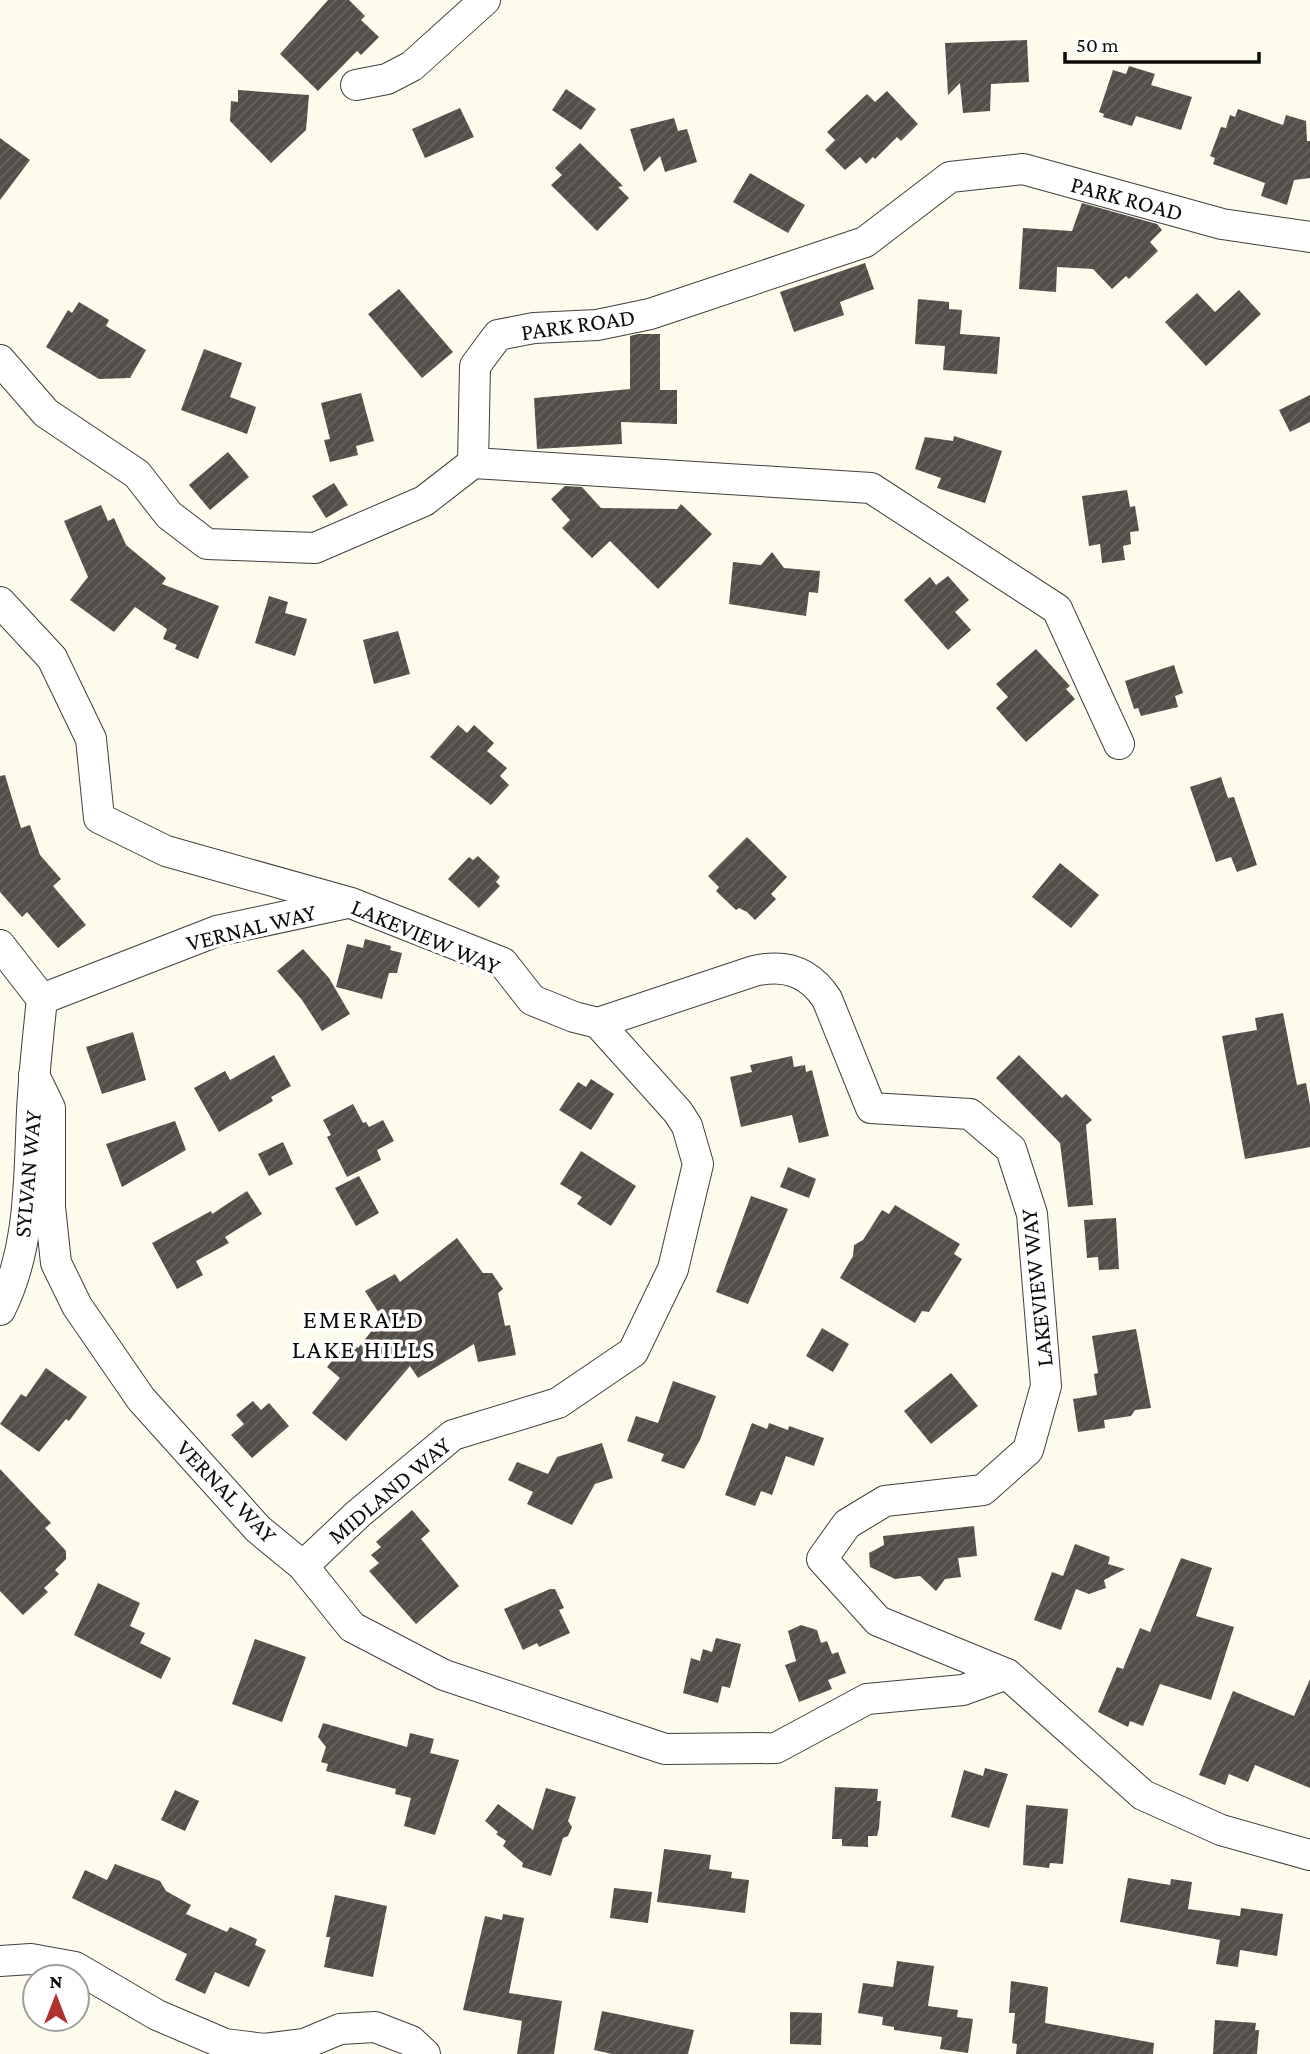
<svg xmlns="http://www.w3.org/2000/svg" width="1310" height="2054" viewBox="0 0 1310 2054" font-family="'Crimson Pro',serif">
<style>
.building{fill:url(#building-hatch)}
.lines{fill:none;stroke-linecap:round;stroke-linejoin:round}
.minor-casing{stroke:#3f3f3f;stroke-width:32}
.minor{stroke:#fff;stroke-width:30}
.labels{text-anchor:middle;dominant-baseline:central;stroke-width:7;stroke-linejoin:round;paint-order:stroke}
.street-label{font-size:24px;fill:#0c0c0c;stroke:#fff}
.neighbourhood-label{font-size:26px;letter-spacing:2px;fill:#0c0c0c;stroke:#fff}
</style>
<defs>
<pattern id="building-hatch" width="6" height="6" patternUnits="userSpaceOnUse" patternTransform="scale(1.75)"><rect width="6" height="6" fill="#534e49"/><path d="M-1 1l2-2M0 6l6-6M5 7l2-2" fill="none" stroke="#67635f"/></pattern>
</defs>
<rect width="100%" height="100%" fill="#fdfbec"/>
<g class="building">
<path d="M328,0H349L365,16L361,20L379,37L361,55L357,51L318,91L280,54Z"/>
<path d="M1027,40L1029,82L991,84L990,111L963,113L960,83L948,95L945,43Z"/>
<path d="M1129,66L1155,74L1151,85L1192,97L1181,130L1136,116L1132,126L1103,117L1104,114L1099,112L1113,70L1126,74Z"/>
<path d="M566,89L596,109L581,130L552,110Z"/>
<path d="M238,90L309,95L306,130L271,163L230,121L231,101L238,102Z"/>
<path d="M887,91L918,124L901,141L897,137L875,159L873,157L866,164L860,157L845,170L825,150L835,140L827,132L867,94L875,102Z"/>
<path d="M460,108L474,137L425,158L412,129Z"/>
<path d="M1238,109L1283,125L1286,115L1306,121L1307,141H1310V178L1294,180L1287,205L1261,196L1265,183L1213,164L1215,158L1210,156L1221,127L1226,128L1230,115L1235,117Z"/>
<path d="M674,118L678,131L687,129L697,162L665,172L660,156L644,172L630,129Z"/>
<path d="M0,138L30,160L0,200Z"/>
<path d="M580,143L623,186L618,187L629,198L597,231L551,185L562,175L555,168Z"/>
<path d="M750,173L805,205L788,233L733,202Z"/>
<path d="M1082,203L1157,224L1162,230L1150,242L1158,251L1129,279L1126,276L1112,289L1093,269L1057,267L1056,292L1019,289L1023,228L1072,231Z"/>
<path d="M865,263L874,289L840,302L844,315L794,332L780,292Z"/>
<path d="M399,289L453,352L422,378L368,314Z"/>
<path d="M1239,290L1261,314L1206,366L1165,322L1197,293L1215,312Z"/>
<path d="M918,299L949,302V309L962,310L960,334L1000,337L997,374L943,370L945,346L915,344Z"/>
<path d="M79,302L109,320L106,326L146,350L130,378L99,379L46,347L68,310L72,313Z"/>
<path d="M638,334H660V390H677V424L621,422L622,444L537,449L534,398L630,389V336Z"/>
<path d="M204,349L242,363L230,397L256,407L247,434L181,410Z"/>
<path d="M361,393L374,441L356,446L358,455L330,462L324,440L330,439L321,403Z"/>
<path d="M1310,395V422L1290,432L1279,410Z"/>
<path d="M954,436L1002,451L985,503L937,488L941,478L915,469L925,437L953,441Z"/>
<path d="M228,452L249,477L210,510L189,485Z"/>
<path d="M334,483L348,505L326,518L312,496Z"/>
<path d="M565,486L582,487L601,508L677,509L681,504L712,534L658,589L610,541L592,558L562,528L570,520L551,499Z"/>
<path d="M1127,490L1130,507L1135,506L1139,531L1130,532L1131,544L1123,546L1125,560L1102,563L1100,544L1089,546L1082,496Z"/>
<path d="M101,505L108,521L114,518L126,545L166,578L162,584L219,606L198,659L175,649L177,645L163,639L167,629L135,607L114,632L70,600L88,577L64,521Z"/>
<path d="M772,552L784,568L820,571L818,593L809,592L806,616L729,604L733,562L761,565Z"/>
<path d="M948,576L969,600L955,612L971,630L948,650L904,600L930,577L936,585Z"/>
<path d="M269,596L288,602L285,613L307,619L295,656L255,643Z"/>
<path d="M398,631L410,674L374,684L363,640Z"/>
<path d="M1036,649L1070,686L1066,689L1075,699L1026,742L996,708L1008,697L996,684Z"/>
<path d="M1174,665L1183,693L1175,696L1178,707L1141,716L1138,708L1134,709L1125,681Z"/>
<path d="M458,725L467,733L474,725L494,743L487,751L507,768L500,776L509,785L491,805L430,757Z"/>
<path d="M5,775L21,828L30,825L40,855L61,879L53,886L86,925L58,948L27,912L22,917L0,892V776Z"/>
<path d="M1221,777L1228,798L1234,797L1257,865L1237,872L1231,857L1216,862L1190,787Z"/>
<path d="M747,837L787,877L771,894L776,899L755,920L747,912L739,908L736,910L716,891L719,887L708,876Z"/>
<path d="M478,856L500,877L496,882L500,886L479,908L448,879L469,857L473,860Z"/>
<path d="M1060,863L1099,895L1071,928L1032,897Z"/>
<path d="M365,939L391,946L390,950L402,953L397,973H389L382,999L336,987L347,944L363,948Z"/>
<path d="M303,949L329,978L350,1014L322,1031L302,1000L277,971Z"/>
<path d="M1283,1013L1297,1085L1306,1083L1310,1105V1147L1245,1159L1222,1036L1257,1030L1255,1018Z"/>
<path d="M133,1032L146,1080L102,1094L86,1047Z"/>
<path d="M274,1055L291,1086L271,1097L273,1101L219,1132L194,1088L225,1071L230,1080Z"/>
<path d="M1019,1055L1062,1098L1066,1094L1092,1120L1086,1125L1093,1205L1068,1207L1060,1143L996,1078Z"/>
<path d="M792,1056L794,1067L805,1065L806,1072L812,1070L829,1136L799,1143L792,1115L741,1127L730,1077L752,1072L750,1065Z"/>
<path d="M591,1079L614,1094L591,1130L559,1110L578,1082L586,1087Z"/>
<path d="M353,1104L363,1123L366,1122L369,1127L383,1120L394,1141L377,1150L381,1160L347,1177L327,1137L331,1135L323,1120Z"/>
<path d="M175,1121L186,1150L122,1187L106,1144Z"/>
<path d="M283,1142L293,1164L269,1176L258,1154Z"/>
<path d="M581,1151L636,1186L611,1226L577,1204L582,1197L560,1184Z"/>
<path d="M788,1167L816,1179L809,1198L780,1187Z"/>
<path d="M359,1176L379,1213L356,1226L335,1188Z"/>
<path d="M247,1191L262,1214L225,1237L229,1243L196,1261L203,1275L177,1289L152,1243L211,1211L212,1214Z"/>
<path d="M751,1196L788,1209L748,1304L716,1292Z"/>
<path d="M895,1205L960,1244L954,1254L962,1259L929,1312L922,1311L915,1323L840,1278L853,1256L854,1245L863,1240L882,1210L889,1214Z"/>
<path d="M1116,1218L1119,1269L1099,1270L1098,1257L1087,1258L1084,1220Z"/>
<path d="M457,1238L483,1273H492L503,1289L498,1293L505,1326L510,1325L516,1355L478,1362L474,1344L418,1378L410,1366L346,1441L312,1413L340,1378L327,1367L349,1340L358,1348L382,1318L365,1291L395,1274L400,1282Z"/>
<path d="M822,1328L849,1344L833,1372L806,1356Z"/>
<path d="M1136,1329L1151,1408L1135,1410L1131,1416L1104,1420L1105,1428L1078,1432L1073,1399L1097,1395L1094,1374L1098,1373L1092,1336Z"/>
<path d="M46,1368L87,1397L69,1421L66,1419L39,1452L0,1424L21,1394L26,1397Z"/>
<path d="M951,1373L978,1406L931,1444L904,1411Z"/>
<path d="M673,1381L716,1396L700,1440L684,1469L661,1461L664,1454L627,1441L636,1416L658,1423Z"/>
<path d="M253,1401L261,1410L269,1403L289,1426L252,1458L231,1435L244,1424L236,1415Z"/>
<path d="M752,1423L767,1429L769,1423L788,1430L789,1426L824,1438L814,1466L786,1456L772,1495L761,1491L755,1506L725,1495Z"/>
<path d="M602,1443L613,1478L595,1484L572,1525L527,1504L533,1492L508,1480L517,1462L548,1474L557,1457Z"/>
<path d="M0,1469L51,1523L45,1528L66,1551V1559L55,1570L59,1574L44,1588L48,1592L23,1615L0,1591Z"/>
<path d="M412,1510L430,1531L421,1539L459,1586L416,1624L369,1571L379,1563L371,1555L381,1547L376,1542Z"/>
<path d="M974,1526L977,1556L958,1558L961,1577L945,1579L936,1591L920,1576L895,1579L870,1567L869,1553L884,1545L883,1536Z"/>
<path d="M1075,1544L1110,1557L1108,1564L1125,1569L1104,1580L1106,1588L1089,1594L1076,1589L1061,1630L1034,1620L1052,1572L1063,1576Z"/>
<path d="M1181,1558L1212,1568L1196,1616L1234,1627L1211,1700L1160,1684L1143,1726L1130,1721L1128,1727L1098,1712L1117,1667L1123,1669L1140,1628L1150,1632Z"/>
<path d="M98,1583L140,1603L130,1626L145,1633L140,1643L171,1658L161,1679L74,1635Z"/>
<path d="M550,1589H555L564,1608L559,1610L570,1633L539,1647L537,1643L523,1650L504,1609Z"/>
<path d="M801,1625L817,1630L821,1643L827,1641L832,1654L838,1652L846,1673L828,1680L832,1689L799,1702L785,1665L796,1661L788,1631Z"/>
<path d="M716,1638L741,1644L730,1688L722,1686L718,1703L683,1693L691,1658L700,1661L703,1649L712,1652Z"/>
<path d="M255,1639L306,1657L282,1722L232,1704Z"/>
<path d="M1310,1679V1788L1255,1765L1248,1782L1229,1774L1225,1785L1199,1775L1233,1691L1294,1716Z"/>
<path d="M323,1723L407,1747L410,1733L434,1739L430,1753L459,1760L435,1835L404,1826L411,1798L395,1794L396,1789L326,1771L328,1764L321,1762L326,1747L318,1737Z"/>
<path d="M985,1768L1008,1774L989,1828L951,1817L964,1770L983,1776Z"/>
<path d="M835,1787L878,1789L877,1801H881L879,1828L877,1836H868V1847L842,1846V1839H832Z"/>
<path d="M546,1788L576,1797L568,1821L572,1827L568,1836L563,1838L551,1876L522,1867L523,1863L503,1846L506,1841L496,1834L498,1832L485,1821L498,1804L533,1830Z"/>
<path d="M175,1790L199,1801L185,1831L161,1820Z"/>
<path d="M1026,1805L1068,1809L1063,1864L1050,1863L1049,1868L1023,1865Z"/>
<path d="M664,1849L711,1855L709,1869L732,1872L731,1878L749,1880L745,1913L657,1902Z"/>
<path d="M115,1864L160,1881L166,1891L191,1905L186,1914L227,1932L230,1927L257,1939L255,1945L266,1950L249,1987L215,1972L205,1994L175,1980L187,1954L72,1898L85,1870L107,1880Z"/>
<path d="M1128,1878L1170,1885L1171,1879L1192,1882L1188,1909L1240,1916L1241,1908L1283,1914L1277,1956L1240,1950L1238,1967L1216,1964L1220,1940L1120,1922Z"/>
<path d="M614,1888L652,1892L648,1923L610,1918Z"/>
<path d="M335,1895L387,1906L373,1977L324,1967L330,1937H326Z"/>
<path d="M503,1914L524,1918L509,1993L562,2001L554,2054H517L522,2021L463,2010L485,1916L502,1920Z"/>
<path d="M897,1961L934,1966L928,2006L958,2010L957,2017L973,2019L968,2053L940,2049L942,2037L894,2030V2027L882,2025L883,2017L858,2013L863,1983L893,1987Z"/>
<path d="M1011,1981L1048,1987L1045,2023L1154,2043L1153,2054H1016L1017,2044L1012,2043L1015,2013H1009Z"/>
<path d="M602,2011L694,2030L688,2054H612L594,2050Z"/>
<path d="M790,2012L822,2013L821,2045L790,2044Z"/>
<path d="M1215,2020L1256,2023L1255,2030H1259L1257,2054H1213Z"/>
</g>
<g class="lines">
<g class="minor-casing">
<g id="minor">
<path d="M356,85L387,79L412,66L485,0"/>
<path d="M0,360L46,413L137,474L169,515L207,544L315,548L424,501L473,463"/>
<path d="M0,602L52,658L91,739L99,818L166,851L351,903L503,963L532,1000L574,1017L598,1023L754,971C784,964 809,971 827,999L871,1108L970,1114L1011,1149L1032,1214L1046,1386L1028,1450L983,1490L885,1501L847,1524L822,1559L878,1621L1007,1674L1143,1795L1221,1830L1310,1855"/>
<path d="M1119,744L1057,609L871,488L473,463L475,366L498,335L534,328L597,325L650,314L865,242L950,177L1023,169L1222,224L1310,237"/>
<path d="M0,945L42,999"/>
<path d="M34,1075L50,1108V1207L56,1263L77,1306L141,1399L258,1529L303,1566L352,1627L444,1675L665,1749L776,1748L867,1699L963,1690L1007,1674"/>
<path d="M0,1310C31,1249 29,1178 32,1111C34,1073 38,1036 42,999L217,931L347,903"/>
<path d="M303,1566L358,1514L453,1435L558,1403L633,1352L673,1269L698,1164L687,1126L678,1112L598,1023"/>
<path d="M0,1961L31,1959L75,1967L157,2015L225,2044L264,2049L304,2044L340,2029L375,2027L411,2041L425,2054"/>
</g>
</g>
<use href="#minor" class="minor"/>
</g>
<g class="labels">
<g class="street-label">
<text transform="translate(1127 198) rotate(15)">PARK ROAD</text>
<text transform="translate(578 324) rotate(-8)">PARK ROAD</text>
<text transform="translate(251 927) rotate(-14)">VERNAL WAY</text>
<text transform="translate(426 936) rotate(23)">LAKEVIEW WAY</text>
<text transform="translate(27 1174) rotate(-85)">SYLVAN WAY</text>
<text transform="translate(1036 1288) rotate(-96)">LAKEVIEW WAY</text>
<text transform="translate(389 1490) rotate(-40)">MIDLAND WAY</text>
<text transform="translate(227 1491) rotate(46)">VERNAL WAY</text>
</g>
<g class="neighbourhood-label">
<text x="364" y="1319">EMERALD<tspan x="364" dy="30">LAKE HILLS</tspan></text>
</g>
</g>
<g transform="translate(56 1998)"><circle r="33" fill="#ffffff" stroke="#9e9e9e" stroke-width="2"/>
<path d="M0-5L12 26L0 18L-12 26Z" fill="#b0322f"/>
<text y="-10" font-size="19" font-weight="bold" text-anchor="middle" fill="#0c0c0c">N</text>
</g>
<path d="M1065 52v10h194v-10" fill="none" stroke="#0c0c0c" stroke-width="3.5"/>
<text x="1076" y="52" font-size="21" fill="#0c0c0c" stroke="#ffffff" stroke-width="5" paint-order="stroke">50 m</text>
</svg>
